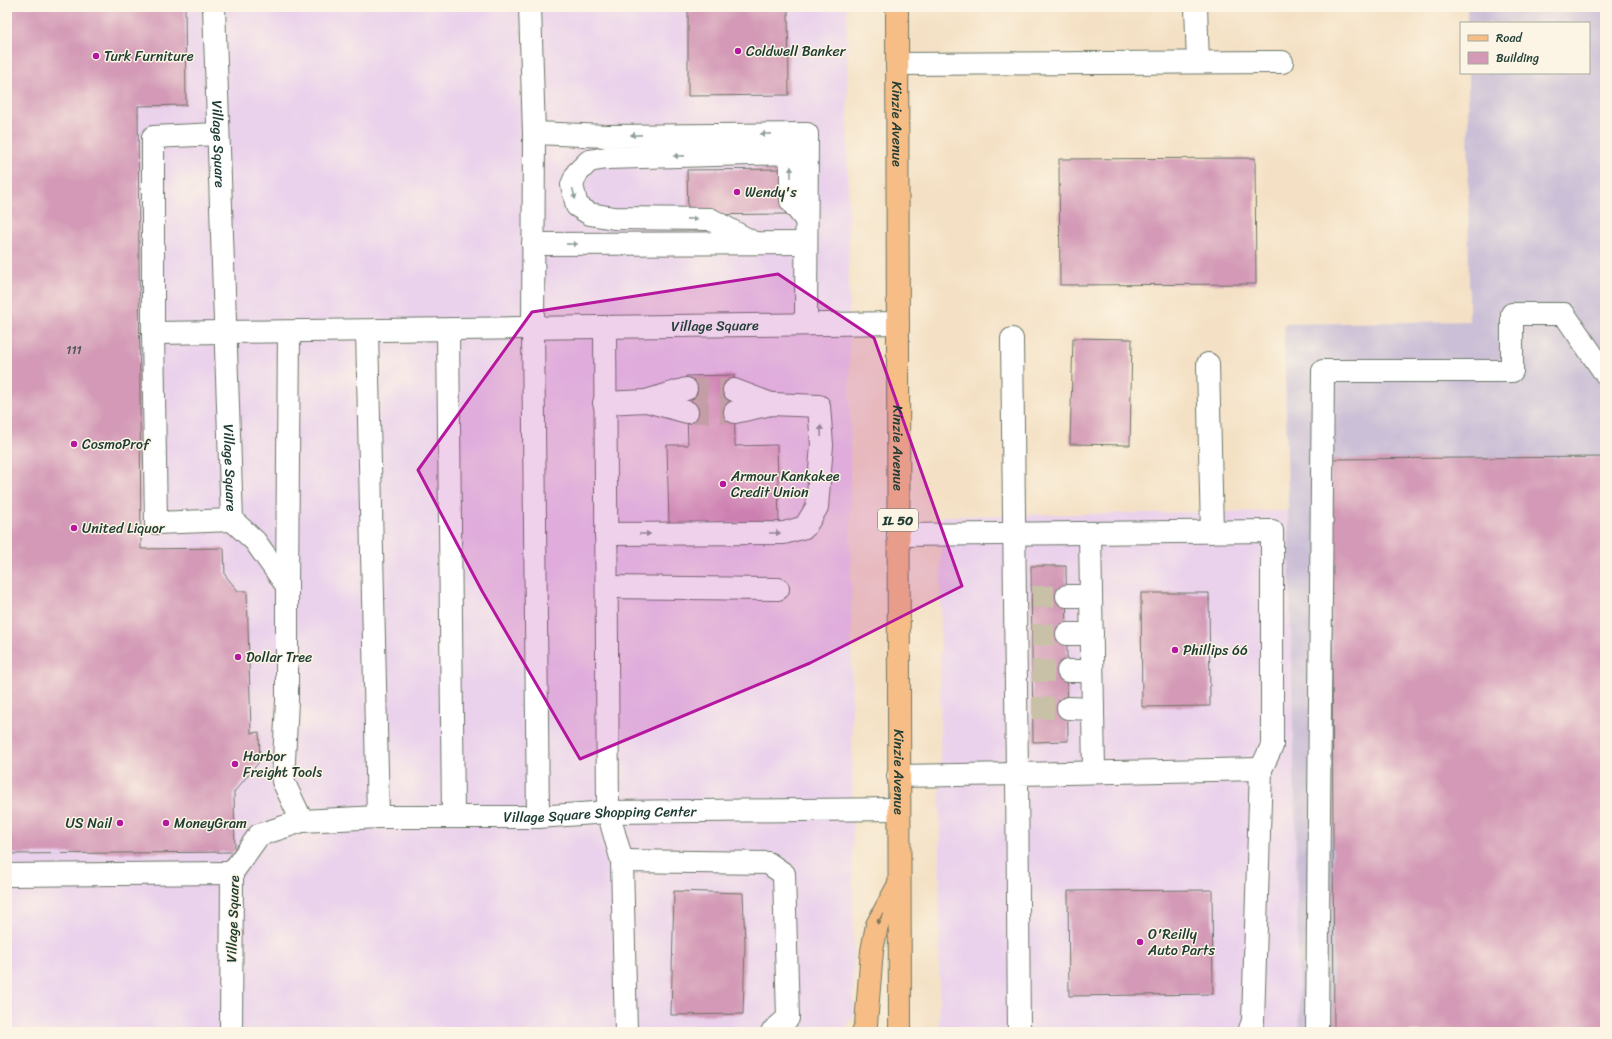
<svg xmlns="http://www.w3.org/2000/svg" width="1612" height="1039" viewBox="0 0 1612 1039" font-family="Sriracha,sans-serif">
<style>
.built{fill:#ead1ec}
.industrial{fill:#cabfd6}
.building{fill:#d399b6}
.lines{fill:none;stroke-linecap:round;stroke-linejoin:round}
.minor-tunnel{stroke:#c9c0a8;stroke-width:22;stroke-dasharray:22 11;stroke-linecap:butt}
.minor-casing{stroke:#6a7667;stroke-width:24}
.major-casing{stroke:#6a7667;stroke-width:24}
.minor{stroke:#fff;stroke-width:22}
.major{stroke:#f6be86;stroke-width:22}
.oneway{fill:#8f9e9a}
.oneway2{fill:#807759}
.marked{fill:#b5179e;fill-opacity:0.2;stroke:#b5179e;stroke-width:3;stroke-linejoin:round}
.poi-dot{fill:#b5179e;stroke:#fcf5e5;stroke-width:1.5}
.labels{text-anchor:middle;dominant-baseline:central;stroke-width:3;stroke-linejoin:round;paint-order:stroke}
.number-label{font-size:12px;fill:#4c5454}
.shield{fill:#fcf5e5;stroke:#617469;stroke-width:1}
.shield-label{font-size:13px;font-weight:bold;fill:#1f3d34}
.poi-label{font-size:14px;fill:#1f3d34;stroke:#fcf5e5;text-anchor:start}
.street-label{font-size:14px;fill:#1f3d34;stroke:#fcf5e5}
</style>
<rect width="100%" height="100%" fill="#fcf5e5"/>
<filter id="ink" filterUnits="userSpaceOnUse"><feTurbulence type="fractalNoise" baseFrequency=".025" numOctaves="2"/><feDisplacementMap in="SourceGraphic" scale="8" xChannelSelector="R" yChannelSelector="G"/><feConvolveMatrix kernelMatrix="1 2 1 2 8 2 1 2 1" color-interpolation-filters="sRGB"/></filter>
<filter id="wash" filterUnits="userSpaceOnUse"><feTurbulence type="fractalNoise" baseFrequency=".012" numOctaves="4" result="noise"/><feDisplacementMap in="SourceGraphic" scale="16" xChannelSelector="R" yChannelSelector="G"/><feGaussianBlur stdDeviation="0.9" result="paint"/><feColorMatrix in="noise" values="0 0 0 0 0 0 0 0 0 0 0 0 0 0 0 0 0 1.4 0 .05"/><feComposite in="paint" operator="in"/></filter>
<g filter="url(#wash)">
<rect width="100%" height="100%" fill="#f4e1c5"/>
<g class="built">
<path d="M7,7H847L854,1015L843,1032H7Z"/>
<path d="M1288,511L1300,1032H939L941,516Z"/>
</g>
<path class="industrial" d="M1467,7H1605V1032H1300L1284,324L1469,321L1468,73H1589V23H1467Z"/>
<g id="blocks">
<g class="building">
<path d="M7,7H185L186,105L138,106L141,549L224,548L225,575L238,591H247L251,733L259,732L260,761L234,792L235,852L7,854Z"/>
<path d="M688,7H788L789,95L688,96Z"/>
<path d="M1255,158L1256,284L1060,285L1059,159Z"/>
<path d="M786,169V214L688,215L687,170Z"/>
<path d="M1073,338L1132,339L1130,445L1070,444Z"/>
<path d="M734,375L735,446L777,445L779,522L669,525L667,445H688L686,376Z"/>
<path d="M1605,457V1032H1334L1331,459Z"/>
<path d="M1031,566H1066L1068,741L1033,742Z"/>
<path d="M1141,593H1209L1210,706L1142,707Z"/>
<path d="M1212,890L1213,994L1069,996L1068,891Z"/>
<path d="M674,891L743,893L745,944L743,1014L671,1015Z"/>
</g>
</g>
</g>
<g filter="url(#ink)">
<use href="#blocks" fill-opacity="0" stroke="#6a7667" stroke-width="1"/>
<g class="lines">
<g class="minor-tunnel">
<path d="M686,389L734,390"/>
<path d="M687,412H735"/>
<path d="M1032,597L1067,596"/>
<path d="M1032,635L1067,634"/>
<path d="M1032,671H1068"/>
<path d="M1032,708H1068"/>
</g>
<g class="minor-casing">
<g id="minor">
<path id="s1" d="M214,7L232,520L255,541L287,586V701L283,781L302,821L259,835L232,873L231,1032"/>
<path d="M530,7L534,133L533,329L538,817"/>
<path d="M1196,7L1198,62"/>
<path d="M897,64L1282,62"/>
<path d="M534,133L607,136L807,134L806,323"/>
<path d="M218,134L153,137V333L156,523L232,520"/>
<path d="M754,243L710,219L614,218L590,214L577,206L572,185L577,173L589,161L606,158L791,153V201L806,220"/>
<path d="M533,244L806,243"/>
<path d="M605,328L608,812L622,861L626,1032"/>
<path d="M448,330L453,816"/>
<path d="M367,331L378,817"/>
<path id="s2" d="M153,333L898,323"/>
<path d="M1208,364L1212,532"/>
<path d="M734,390L771,404"/>
<path d="M646,401L687,412"/>
<path d="M604,403L646,401L686,389"/>
<path d="M606,534L784,533L805,527L817,507L822,445L819,406L771,404L735,412"/>
<path d="M1090,534L1094,771"/>
<path d="M898,535L1272,531V746L1261,769L1253,1021L1249,1032"/>
<path d="M287,586L289,332"/>
<path d="M607,587L778,589"/>
<path d="M1067,596H1091"/>
<path d="M1067,634H1092"/>
<path d="M1068,671H1092"/>
<path d="M1068,708L1093,709"/>
<path d="M898,776L1017,774L1012,339"/>
<path id="s3" d="M302,821L378,817H538L608,812L898,809"/>
<path d="M622,861L768,863L784,874L788,1018L772,1032"/>
<path d="M7,875L232,873"/>
<path d="M1019,1032L1017,774L1261,769"/>
<path d="M1317,1032L1323,371H1512V314H1564L1605,373"/>
</g>
</g>
<g class="major-casing">
<g id="major">
<path id="s4" d="M897,7L900,1032"/>
<path d="M863,1032L866,1024L872,951L877,925L898,886"/>
</g>
</g>
<use href="#minor" class="minor"/>
<use href="#major" class="major"/>
</g>
<defs><path id="oneway-solid" d="M-6-.8H1V-3.2L6.5 0L1 3.2V.8H-6Z"/></defs>
<g class="oneway">
<use href="#oneway-solid" transform="translate(766 134) rotate(179)"/>
<use href="#oneway-solid" transform="translate(636 135) rotate(179)"/>
<use href="#oneway-solid" transform="translate(679 156) rotate(179)"/>
<use href="#oneway-solid" transform="translate(791 172) rotate(-91)"/>
<use href="#oneway-solid" transform="translate(574 194) rotate(76)"/>
<use href="#oneway-solid" transform="translate(692 219) rotate(1)"/>
<use href="#oneway-solid" transform="translate(572 244) rotate(-1)"/>
<use href="#oneway-solid" transform="translate(821 431) rotate(-93)"/>
<use href="#oneway-solid" transform="translate(775 533)"/>
<use href="#oneway-solid" transform="translate(645 534)"/>
</g>
<use class="oneway2" href="#oneway-solid" transform="translate(880 919) rotate(118)"/>
</g>
<path class="marked" d="M778,274L874,338L962,586L810,663L580,759L482,591L418,470L532,312Z"/>
<g class="poi-dot">
<circle cx="738" cy="51" r="4"/>
<circle cx="96" cy="56" r="4"/>
<circle cx="737" cy="192" r="4"/>
<circle cx="74" cy="444" r="4"/>
<circle cx="723" cy="484" r="4"/>
<circle cx="74" cy="528" r="4"/>
<circle cx="1175" cy="650" r="4"/>
<circle cx="238" cy="657" r="4"/>
<circle cx="235" cy="764" r="4"/>
<circle cx="120" cy="823" r="4"/>
<circle cx="166" cy="823" r="4"/>
<circle cx="1140" cy="942" r="4"/>
</g>
<g class="labels">
<g class="number-label">
<text x="74" y="350">111</text>
</g>
<rect class="shield" x="878" y="509" width="40" height="22" rx="3"/>
<g class="shield-label">
<text x="898" y="520">IL 50</text>
</g>
<g class="poi-label">
<text x="746" y="51">Coldwell Banker</text>
<text x="104" y="56">Turk Furniture</text>
<text x="745" y="192">Wendy's</text>
<text x="82" y="444">CosmoProf</text>
<text x="731" y="476">Armour Kankakee<tspan x="731" dy="16">Credit Union</tspan></text>
<text x="82" y="528">United Liquor</text>
<text x="1183" y="650">Phillips 66</text>
<text x="246" y="657">Dollar Tree</text>
<text x="243" y="756">Harbor<tspan x="243" dy="16">Freight Tools</tspan></text>
<text x="112" y="823" text-anchor="end">US Nail</text>
<text x="174" y="823">MoneyGram</text>
<text x="1148" y="934">O'Reilly<tspan x="1148" dy="16">Auto Parts</tspan></text>
</g>
<g class="street-label">
<text stroke="none"><textPath href="#s4" startOffset="117">Kinzie Avenue</textPath></text>
<text stroke="none"><textPath href="#s1" startOffset="137">Village Square</textPath></text>
<text stroke="none"><textPath href="#s2" startOffset="562">Village Square</textPath></text>
<text stroke="none"><textPath href="#s4" startOffset="441">Kinzie Avenue</textPath></text>
<text stroke="none"><textPath href="#s1" startOffset="461">Village Square</textPath></text>
<text stroke="none"><textPath href="#s4" startOffset="765">Kinzie Avenue</textPath></text>
<text stroke="none"><textPath href="#s3" startOffset="298">Village Square Shopping Center</textPath></text>
<text transform="translate(233 919) rotate(-88)">Village Square</text>
</g>
</g>
<rect width="1612" height="1039" fill="none" stroke="#fcf5e5" stroke-width="24"/>
<rect x="1460" y="22" width="130" height="52" fill="#fcf5e5" stroke="#a4ab9e"/>
<rect x="1468" y="35" width="20" height="6" fill="#f6be86" stroke="#a4ab9e"/>
<text x="1496" y="42" font-size="12" fill="#1f3d34">Road</text>
<rect x="1468" y="52" width="20" height="12" fill="#d399b6" stroke="#a4ab9e"/>
<text x="1496" y="62" font-size="12" fill="#1f3d34">Building</text>
</svg>
